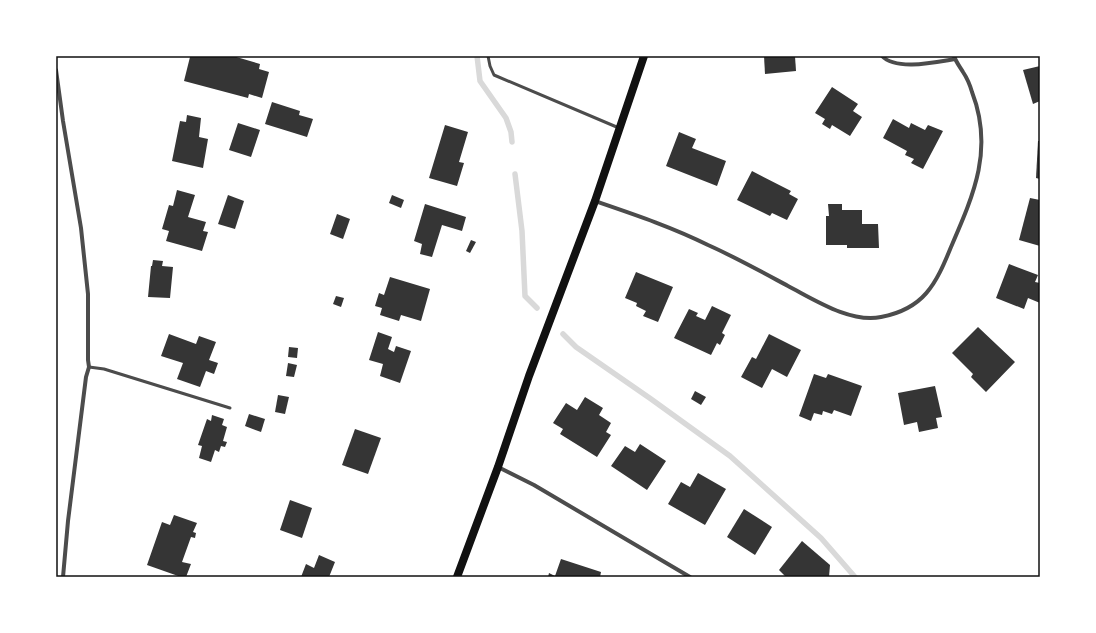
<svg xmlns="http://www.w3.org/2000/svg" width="1096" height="633" viewBox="0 0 1096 633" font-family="Quicksand,sans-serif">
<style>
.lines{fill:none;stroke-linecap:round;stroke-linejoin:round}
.stream{stroke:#d9d9d9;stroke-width:5.5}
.building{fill:#353535}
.service{stroke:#4c4c4c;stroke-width:3}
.minor{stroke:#4c4c4c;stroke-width:4}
.secondary{stroke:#111;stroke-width:8}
.neatline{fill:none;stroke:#111;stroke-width:1.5}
</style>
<rect width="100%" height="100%" fill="#fff"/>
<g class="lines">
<g class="stream">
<path d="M477,56L480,81L506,118L511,132L512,142"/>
<path d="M515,174L522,231L525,296L537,308"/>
<path d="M563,334L576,347L651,399L730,456L821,538L855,577"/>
</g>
</g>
<g class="building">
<path d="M187,56H233L260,64L259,69L269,72L262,98L249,94L248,98L184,81L190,57Z"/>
<path d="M764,56H795L796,71L765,74Z"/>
<path d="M1040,66V101L1033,104L1023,70Z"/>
<path d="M832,87L858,104L853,111L862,117L850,136L832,125L830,129L822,124L825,119L815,113Z"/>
<path d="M272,102L300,111L299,115L313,119L307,137L265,124Z"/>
<path d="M187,115L201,118L199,137L208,139L203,168L172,161L180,121L186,122Z"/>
<path d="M893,119L909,128L911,123L925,130L928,125L943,131L923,169L911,163L914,159L905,155L907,151L883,138Z"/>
<path d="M238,123L260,130L251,157L229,150Z"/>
<path d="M445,125L468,132L459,162L464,163L457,186L429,178Z"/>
<path d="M679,132L696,139L692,148L726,161L717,186L666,166Z"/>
<path d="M1038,141H1040V179L1036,178Z"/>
<path d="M752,171L791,191L789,194L798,199L787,220L772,213L770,216L737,200Z"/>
<path d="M177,190L195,195L188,217L206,222L203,231L208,232L202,251L166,241L169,231L162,229L169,205L173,206Z"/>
<path d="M228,195L244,201L235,229L218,224Z"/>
<path d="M392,195L404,200L401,208L389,203Z"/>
<path d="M1030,198L1040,200V246L1019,240Z"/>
<path d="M425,204L466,217L462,231L442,225L432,257L420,254L422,244L414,241Z"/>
<path d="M828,204H842V210H862V224H878L879,248H847V245H826V216H829Z"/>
<path d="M337,214L350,219L343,239L330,234Z"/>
<path d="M471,240L476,242L470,253L466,251Z"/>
<path d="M153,260L163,261L162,266L173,267L170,298L148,297L151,266H152Z"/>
<path d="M1009,264L1038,275L1035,282L1040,283V303L1028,298L1024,309L996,298Z"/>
<path d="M636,272L673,287L658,322L643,316L646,311L636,306L637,303L625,298Z"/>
<path d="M390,277L430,289L421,321L401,315L399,321L380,315L382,308L375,306L379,293L384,295Z"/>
<path d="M336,296L344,298L341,307L333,304Z"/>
<path d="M712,306L731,315L722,333L725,335L720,345L717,343L711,355L674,338L689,309L698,313L696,316L705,320Z"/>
<path d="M978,327L1015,362L986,392L971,377L973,374L952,353Z"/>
<path d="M378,332L392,337L388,349L394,352L396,346L411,351L400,383L380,376L383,364L369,360Z"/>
<path d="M169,334L196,344L199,336L216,342L209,360L218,363L214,374L206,371L200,387L177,379L183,363L161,356Z"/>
<path d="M769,334L801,350L787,377L772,369L762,388L741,377L752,357L756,359Z"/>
<path d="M289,347L298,348L297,358L288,357Z"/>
<path d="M288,363L297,365L294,377L286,376Z"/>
<path d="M814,374L826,378L828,374L862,386L851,416L834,410L832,414L823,411L822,415L814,413L811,421L799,416Z"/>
<path d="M935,386L942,417L936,418L938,428L919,432L917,422L904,425L898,393Z"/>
<path d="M695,391L706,397L701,405L691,399Z"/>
<path d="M278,395L289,397L285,414L275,412Z"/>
<path d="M585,397L603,408L599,415L611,423L606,432L611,435L597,457L560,434L563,429L553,423L566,403L577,410Z"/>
<path d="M249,414L265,419L261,432L245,426Z"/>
<path d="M212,415L224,419L222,425L227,427L223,441L227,442L225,447L221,446L219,452L215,450L211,462L199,458L202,446L198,445L207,419L211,421Z"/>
<path d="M355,429L381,438L368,474L342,465Z"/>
<path d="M640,444L666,461L647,490L611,466L625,446L635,452Z"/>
<path d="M698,473L726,489L705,525L668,504L681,482L690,487Z"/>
<path d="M290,500L312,508L302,538L280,530Z"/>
<path d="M744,509L772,527L755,555L727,537Z"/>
<path d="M174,515L197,523L193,532L196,533L195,538L191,537L182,562L191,564L186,577H181L147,565L162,522L170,525Z"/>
<path d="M802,541L830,565L829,577H786L779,570Z"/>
<path d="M319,555L335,562L329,577H301L306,564L314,568Z"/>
<path d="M561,559L601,572L600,577H548L549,573L555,576Z"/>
</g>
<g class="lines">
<g class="service">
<path d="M488,56L490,66L494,75L619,128"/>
<path d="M89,367L104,369L230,408"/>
</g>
<g class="minor">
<path d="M882,56C896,71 936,62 955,59"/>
<path d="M56,70L63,121L81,228L88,294V360L89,367L86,377L68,521L63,577"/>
<path d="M595,201C633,214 672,227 708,245C735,257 762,272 788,286C815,300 850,323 881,317C924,309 936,284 951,247C974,194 994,149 972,92C970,85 967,78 963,72C960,67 956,62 954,56"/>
<path d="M498,467L534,485L690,577"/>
</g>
<path class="secondary" d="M457,577L498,467L529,376L595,201L644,56"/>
</g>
<rect width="1096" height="633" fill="none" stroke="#ffffff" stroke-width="114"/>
<rect x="57" y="57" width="982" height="519" class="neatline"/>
</svg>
